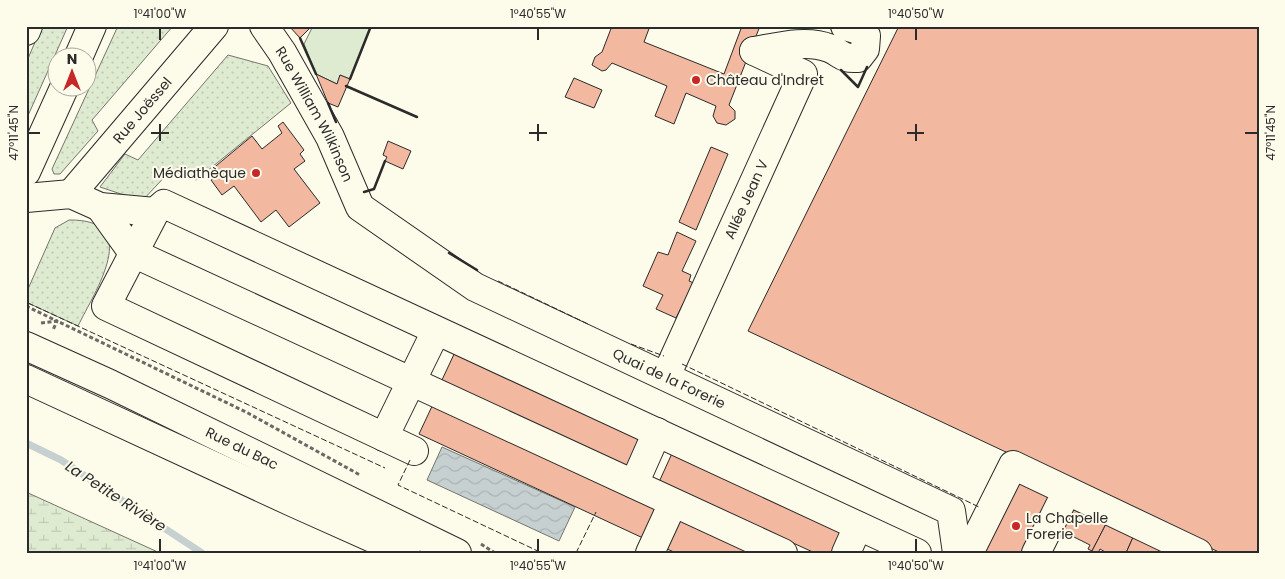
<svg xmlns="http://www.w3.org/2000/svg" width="1285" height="579" viewBox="0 0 1285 579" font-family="Poppins,sans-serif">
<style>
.grass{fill:url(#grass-dots);stroke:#74746e}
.wetland{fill:url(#wetland-marsh);stroke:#74746e}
.garden{fill:#deebd1;stroke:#74746e}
.water{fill:url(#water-waves);stroke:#74746e}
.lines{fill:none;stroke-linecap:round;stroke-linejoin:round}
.stream{stroke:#c7d0d0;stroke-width:7}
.building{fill:#f2b8a0;stroke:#2b2b2b}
.minor-casing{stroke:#2b2b2b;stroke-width:30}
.major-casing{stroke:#2b2b2b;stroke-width:30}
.path{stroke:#6a6964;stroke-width:3;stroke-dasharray:4 2.5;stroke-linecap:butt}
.minor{stroke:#fdfbea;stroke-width:28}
.major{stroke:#fdfbea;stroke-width:28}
.fence{stroke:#2b2b2b;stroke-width:1;stroke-dasharray:6 2.5;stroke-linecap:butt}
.wall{stroke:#2b2b2b;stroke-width:2.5}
.ticks{fill:none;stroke:#2b2b2b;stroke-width:2}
.poi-dot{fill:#c62828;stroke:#fdfbea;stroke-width:2}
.labels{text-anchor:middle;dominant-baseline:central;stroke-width:4;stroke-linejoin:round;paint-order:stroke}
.poi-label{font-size:14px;fill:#2b2b2b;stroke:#fdfbea;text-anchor:start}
.street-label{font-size:14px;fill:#2b2b2b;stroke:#fdfbea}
.water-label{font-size:15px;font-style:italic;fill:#2b2b2b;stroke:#fdfbea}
.neatline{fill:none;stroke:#2b2b2b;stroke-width:2}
.ticks-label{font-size:12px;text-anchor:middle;fill:#2b2b2b}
</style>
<defs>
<pattern id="grass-dots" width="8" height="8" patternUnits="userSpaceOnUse" patternTransform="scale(1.25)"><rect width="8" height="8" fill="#deebd1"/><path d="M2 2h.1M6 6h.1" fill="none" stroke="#bfcab4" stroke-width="1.8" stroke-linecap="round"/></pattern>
<pattern id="wetland-marsh" width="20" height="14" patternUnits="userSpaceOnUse" patternTransform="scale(1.25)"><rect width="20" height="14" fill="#deebd1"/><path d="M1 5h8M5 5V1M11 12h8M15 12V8" fill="none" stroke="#bfcab4"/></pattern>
<pattern id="water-waves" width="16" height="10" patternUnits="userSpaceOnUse" patternTransform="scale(1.25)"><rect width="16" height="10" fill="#c7d0d0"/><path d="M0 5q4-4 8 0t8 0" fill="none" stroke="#abb3b3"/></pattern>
</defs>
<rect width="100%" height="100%" fill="#fdfbea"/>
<g class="grass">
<path d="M42,26H68L26,120V63Z"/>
<path d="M118,26H173L92,120L98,131L60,174H54L52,169Z"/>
<path d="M228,55L268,66L291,103L196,180L171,170L142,201L100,187L125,154L138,160Z"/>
<path d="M69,220C144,219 95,291 78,326L28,303V289L55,228Z"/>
</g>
<path class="wetland" d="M26,492L160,553H26Z"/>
<path class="garden" d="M310,26H371L350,79L340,75L337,84L316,74L304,44L312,28Z"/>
<path class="water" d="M442,447L575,507L559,541L427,480Z"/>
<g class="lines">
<path class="stream" d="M26,443L61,460L202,553"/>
</g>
<g class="building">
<path d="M289,26H310L311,27L300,38Z"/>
<path d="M612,26H650L644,42L724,74L742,26H760L729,105L735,111V119L726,125L717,123L713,116L716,106L686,93L674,124L655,116L667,86L612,63L606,70L602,71L592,65L595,57L602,52Z"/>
<path d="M899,26H1259V553H1221L748,331Z"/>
<path d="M316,74L337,84L340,75L350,79L338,107L328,103Z"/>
<path d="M574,78L602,90L594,108L565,97Z"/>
<path d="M283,122L304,150L300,154L305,161L294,169L320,203L289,227L276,210L261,222L234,186L222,195L211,180L217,177L211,170L252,136L262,149L282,133L278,126Z"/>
<path d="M388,141L411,151L403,169L385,161L387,157L383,155Z"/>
<path d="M711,147L728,154L696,230L679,222Z"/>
<path d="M677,232L696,241L682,271L691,275L689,281L696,284L686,305L683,304L676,318L656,309L663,295L643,286L658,252L668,255Z"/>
<path d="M456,350L644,436L629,469L441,382Z"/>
<path d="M434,402L658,506L643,538L419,434Z"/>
<path d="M674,449L845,527L833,553H815L659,482Z"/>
<path d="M1016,480L1053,499L1026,553H979Z"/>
<path d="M1070,504L1107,522L1092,551L1088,549L1090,545L1058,529Z"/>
<path d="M680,515L761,553H676L665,548Z"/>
<path d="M1107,522L1134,535L1126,553H1107L1100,549L1098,553L1092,551Z"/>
<path d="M1134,535L1160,548L1158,553H1126Z"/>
</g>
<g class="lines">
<g class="minor-casing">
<g id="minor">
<path id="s1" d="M264,26L282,52L330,137L360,207L475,287L951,511L957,553"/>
<path d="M26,31L28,26"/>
<path d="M754,51C777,47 806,39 829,48C843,54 841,59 858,58L865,49L866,36L859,30L845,26"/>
<path d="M78,58L92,26"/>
<path d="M26,172L64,88"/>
<path id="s2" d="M71,194L214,26"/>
<path d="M26,198L71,194L100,207L155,212"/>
<path d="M100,207L133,253L783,553"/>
<path id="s3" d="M666,376L803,74L754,51"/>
<path d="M384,437L436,331"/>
<path d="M414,451L106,306L155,212L164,204L917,553"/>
<path d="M634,484L657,432"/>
<path d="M650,553L673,503"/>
<path d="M846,553L858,526"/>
<path d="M969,553L1013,465L1198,553"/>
<path d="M1036,553L1067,491"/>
</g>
</g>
<g class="major-casing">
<g id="major">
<path id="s4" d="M26,346L110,384L457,553"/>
<path d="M26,379L294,503L406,553"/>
</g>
</g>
<g class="path">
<path d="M26,306L57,321L53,330"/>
<path d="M41,323L57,321L246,412L360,475"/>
<path d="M481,544L495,553"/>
</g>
<use href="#minor" class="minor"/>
<use href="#major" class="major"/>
<g class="fence">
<path d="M498,281L588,324"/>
<path d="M28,303L385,468"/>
<path d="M631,344L664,356"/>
<path d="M682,364L979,507"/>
<path d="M410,460L398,485L542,553"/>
<path d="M576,553L596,512"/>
</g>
<g class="wall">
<path d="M300,38L316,74"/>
<path d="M841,70L858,87L867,67"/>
<path d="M350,79L371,26"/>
<path d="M346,86L417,117"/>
<path d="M328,103L336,122"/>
<path d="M364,192L374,189L385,161"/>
<path d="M449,253L477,270"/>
</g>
</g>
<path class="ticks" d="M160,28V40M538,28V40M916,28V40M160,124V141M538,124V141M916,124V141M28,133H40M151,133H169M529,133H547M907,133H924M1245,133H1258M160,539V552M538,539V552M916,539V552"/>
<g class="poi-dot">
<circle cx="696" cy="80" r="5"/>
<circle cx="256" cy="173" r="5"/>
<circle cx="1016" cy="526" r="5"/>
</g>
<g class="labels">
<g class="poi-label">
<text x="706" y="80">Château d'Indret</text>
<text x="246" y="173" text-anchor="end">Médiathèque</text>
<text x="1026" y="518">La Chapelle<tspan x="1026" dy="16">Forerie</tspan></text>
</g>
<g class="street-label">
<text stroke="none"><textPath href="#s2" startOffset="110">Rue Joëssel</textPath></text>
<text stroke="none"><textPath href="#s1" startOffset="102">Rue William Wilkinson</textPath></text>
<text stroke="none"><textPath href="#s3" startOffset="194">Allée Jean V</textPath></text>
<text stroke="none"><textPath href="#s1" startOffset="560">Quai de la Forerie</textPath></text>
<text stroke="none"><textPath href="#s4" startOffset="239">Rue du Bac</textPath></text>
</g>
<g class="water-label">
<text transform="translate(116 496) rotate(33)">La Petite Rivière</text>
</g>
</g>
<rect width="1285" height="579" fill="none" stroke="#fdfbea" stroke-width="55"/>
<g transform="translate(72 72)"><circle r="24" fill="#fdfbea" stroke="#a9a89e"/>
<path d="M0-4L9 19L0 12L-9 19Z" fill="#c62828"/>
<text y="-8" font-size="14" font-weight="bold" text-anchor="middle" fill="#2b2b2b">N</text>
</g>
<rect x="28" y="28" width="1230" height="524" class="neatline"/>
<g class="ticks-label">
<text x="160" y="18">1°41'00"W</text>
<text x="538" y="18">1°40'55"W</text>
<text x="916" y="18">1°40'50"W</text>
<text transform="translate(14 133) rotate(-90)" y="4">47°11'45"N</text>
<text transform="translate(1271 133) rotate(-90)" y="4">47°11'45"N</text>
<text x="160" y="570">1°41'00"W</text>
<text x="538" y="570">1°40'55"W</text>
<text x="916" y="570">1°40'50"W</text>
</g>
</svg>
